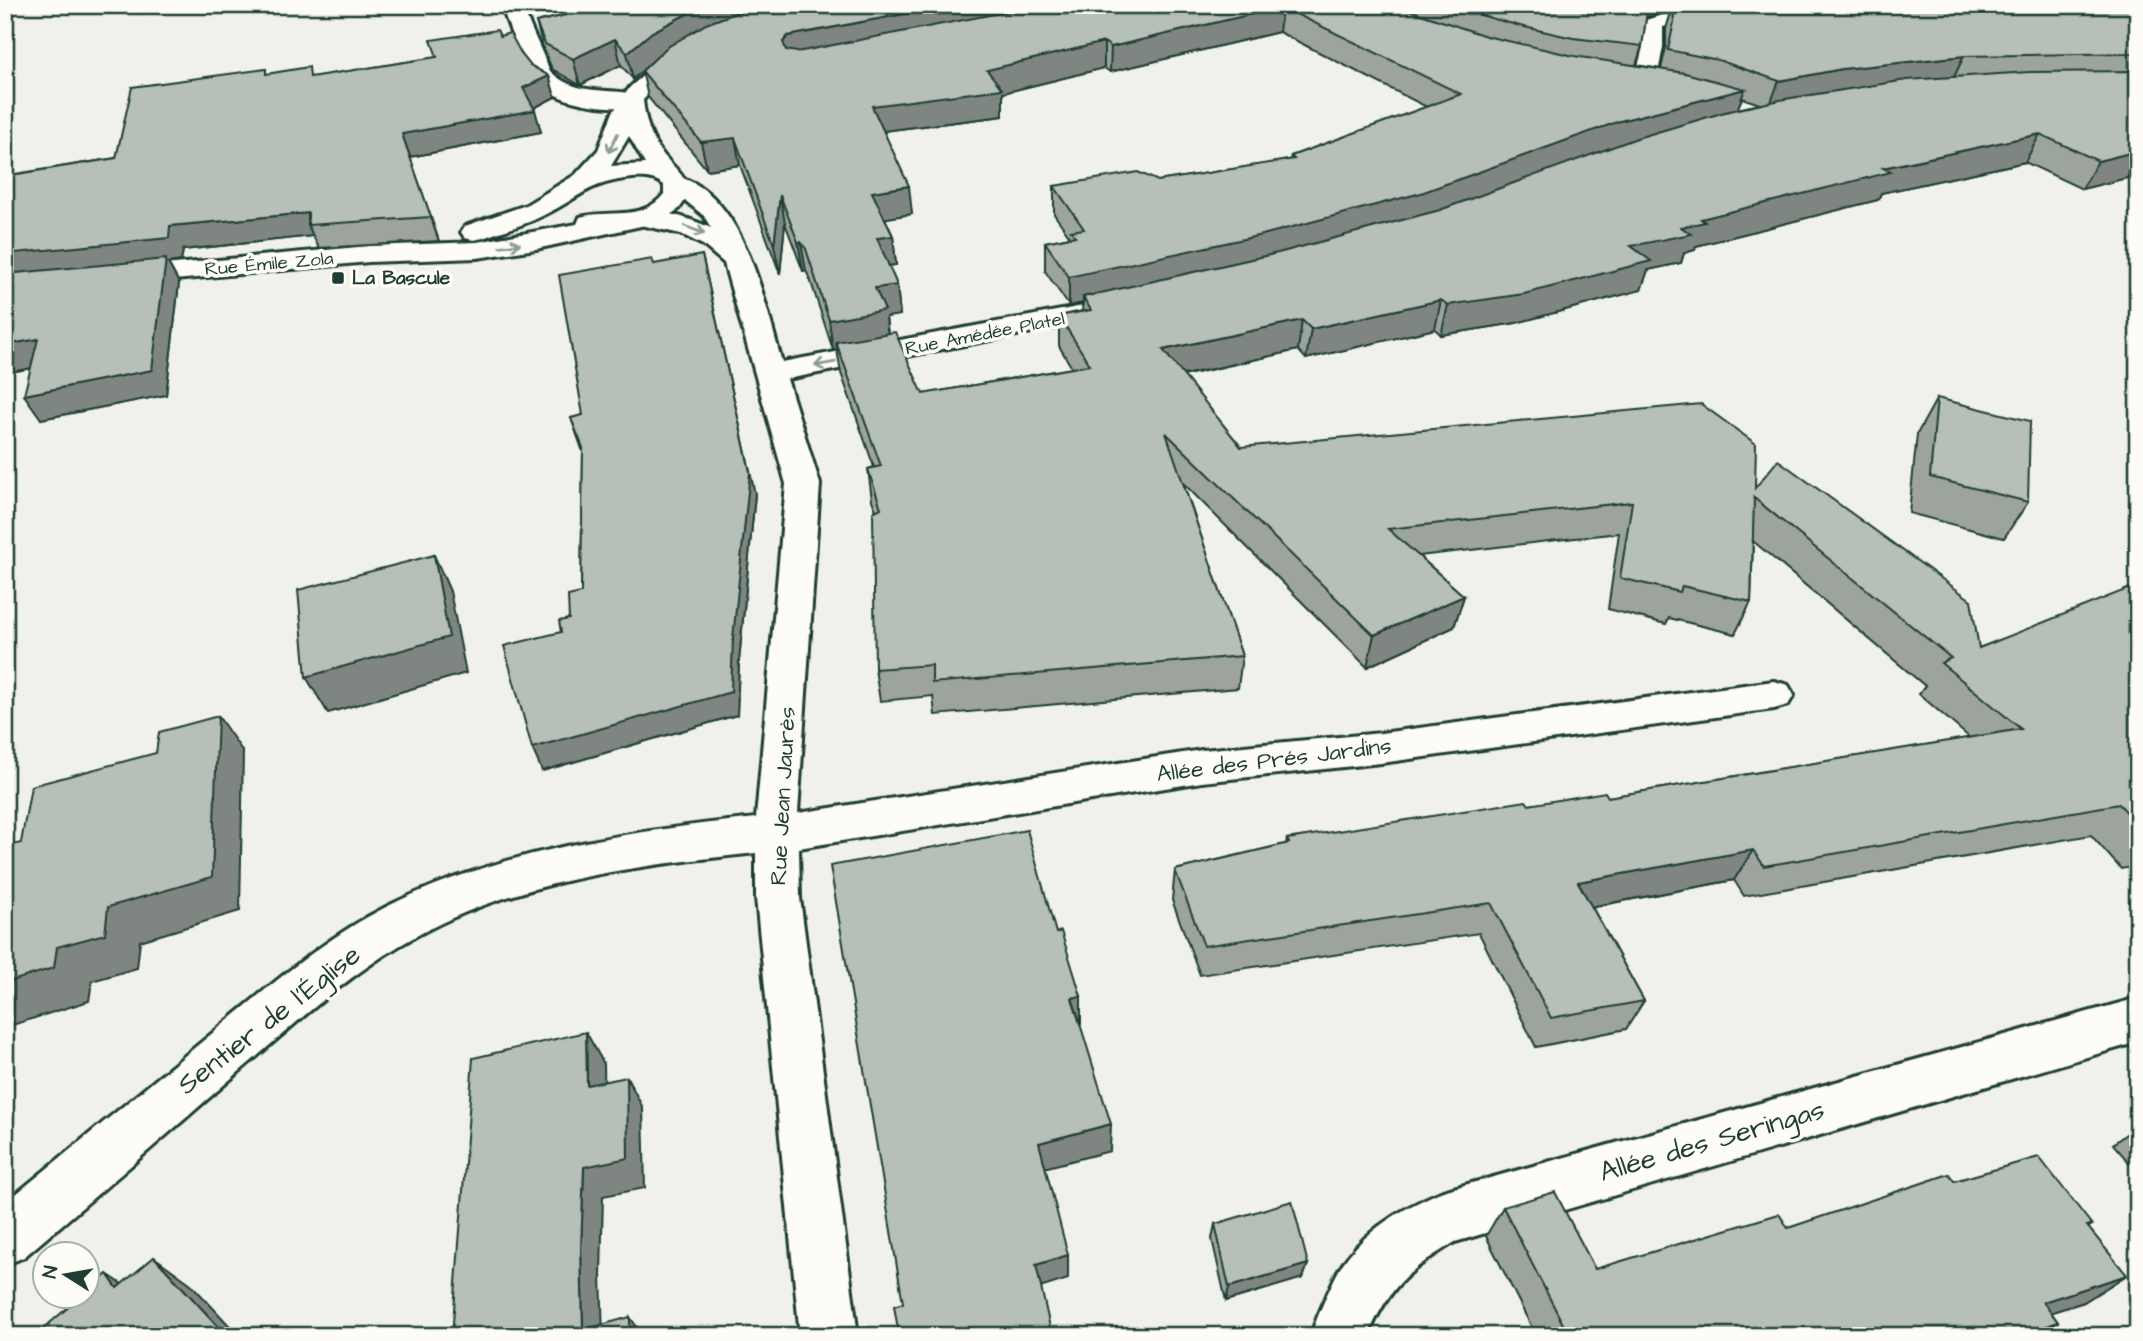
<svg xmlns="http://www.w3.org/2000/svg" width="2143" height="1341" viewBox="0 0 2143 1341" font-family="'Architects Daughter',sans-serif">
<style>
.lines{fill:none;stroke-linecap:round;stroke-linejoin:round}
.minor-casing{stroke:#1f3d34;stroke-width:6}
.major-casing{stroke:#1f3d34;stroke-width:6}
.minor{fill:#fdfcf7;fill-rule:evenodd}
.major{fill:#fdfcf7;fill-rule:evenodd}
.wall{fill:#9da49e;stroke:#1f3d34;stroke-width:2;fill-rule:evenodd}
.shaded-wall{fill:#7f8681;stroke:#1f3d34;stroke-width:2}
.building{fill:#b6bfb8;stroke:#1f3d34;stroke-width:2}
.oneway{stroke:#8e9c96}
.poi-dot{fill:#1f3d34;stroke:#fdfcf7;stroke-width:2.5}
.labels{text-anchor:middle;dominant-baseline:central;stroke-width:7;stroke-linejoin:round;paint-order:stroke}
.far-street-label{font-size:19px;fill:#1f3d34;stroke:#fdfcf7}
.far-poi-label{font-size:19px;font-weight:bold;fill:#1f3d34;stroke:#fdfcf7;text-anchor:start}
.street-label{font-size:23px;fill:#1f3d34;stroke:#fdfcf7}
.near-street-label{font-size:28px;fill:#1f3d34;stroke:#fdfcf7}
</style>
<rect width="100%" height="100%" fill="#f0f1eb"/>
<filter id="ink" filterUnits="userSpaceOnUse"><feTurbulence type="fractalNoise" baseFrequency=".0143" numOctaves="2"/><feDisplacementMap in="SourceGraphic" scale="14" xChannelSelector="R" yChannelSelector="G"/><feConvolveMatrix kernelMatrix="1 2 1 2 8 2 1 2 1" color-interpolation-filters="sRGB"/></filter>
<g filter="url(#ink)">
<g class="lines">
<g class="minor-casing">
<g id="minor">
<path d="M501,5H521L550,71C577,97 607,87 640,95L643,100L640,105C611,112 547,103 530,75C517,54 510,28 501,5Z"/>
<path d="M1694,5H1732L1729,9L1663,27V47L1656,83L1653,88H1637L1634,83L1643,47V24L1646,20Z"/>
<path d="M676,176C745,193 764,303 782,362L1110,301L1120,303L1124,309L1120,315L1110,317L787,379L820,484L798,813L1202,750L1381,733L1774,681L1788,685L1794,695L1788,705L1774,709L1381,763L1202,782L799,848L800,898L858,1336H800L756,898V853C642,865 519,879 418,935C352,971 297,1022 241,1070C169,1133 97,1195 24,1257L5,1265V1203C75,1146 145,1088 215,1031C269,987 323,939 386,907C501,850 630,831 756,818L786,484L724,263L703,245L681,234L632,223L628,218L632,213C656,207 689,218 711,228L704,216L664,183L667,178Z"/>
<path d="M2138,998V1042L1455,1242C1410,1269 1389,1286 1368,1336H1310C1319,1314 1328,1290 1339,1270C1361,1232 1404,1207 1443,1191Z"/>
</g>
</g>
<g class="major-casing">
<path id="major" d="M687,48L694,50L697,54L660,82L643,100C645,119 650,138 662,153C673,168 688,176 689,195L679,209L659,222L536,249L477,258L369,262L120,285L110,283L106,277L110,271L120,269L369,246L477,242L577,224L580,217C609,209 642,222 664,194V185C656,178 643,177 633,178C586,183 583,196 544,215C526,225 503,230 483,238L474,240L465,238L461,232L465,226L526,205L575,175L598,150L613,112L630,87L661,60ZM629,136L645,164L611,166Z"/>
</g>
<use href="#minor" class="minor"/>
<use href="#major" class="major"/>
</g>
<g class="wall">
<path d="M610,5H2138V186L2127,178L2082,189L2025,162L1881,193L1878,200L1696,246L1695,250L1684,253L1681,263L1648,270L1641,290L1516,323L1441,335L1435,329L1306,359L1298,350L1183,376L1241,447L1755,488L1979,648L2138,588V866L2121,869L2091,835L1744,896L1734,880L1592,907L1644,1001L1626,1029L1536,1047L1479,933L1200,975L1172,900L1175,870L1286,844L1287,839L1529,805L1608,797L1970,738L1919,694L1925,686L1753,541L1751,602L1735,634L1669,618L1666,624L1608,609L1619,533L1419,556L1464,596L1454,627L1367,667L1183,483L1242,656L1238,688L935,715L933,696L880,701L875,669L876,511L872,500L868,469L874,467L841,373L837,350H833L810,279L806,271H803L785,223L780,274L740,165L707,170L648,97L642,71L633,79L621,65L580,85L552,69L543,48L536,22ZM1672,9L1666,29V47L1661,69L1636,65L1642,46L1646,17ZM1279,32L1427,107L1291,156L1290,160L1158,181L1054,186V214L1070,237L1045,242V271L1069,306L1083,303L1082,311L1059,316V346L1072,368L923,394L888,333L886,317L900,315L897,285L888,266L896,265L893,236L885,218L912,214L884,131L1003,116V93L1104,68L1110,72ZM1742,98L1760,104L1737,109Z"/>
<path d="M500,36L522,55L530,65L549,76L555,97L534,108L541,132L410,157L439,241L319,248L313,236L183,250L181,261L168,263L179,283L166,395L41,419L31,368L5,373V170L9,175L116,158L268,74L313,77L437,57Z"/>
<path d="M1937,398L2028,502L2004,538L1909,513L1917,434Z"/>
<path d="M583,415L755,494L739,661L737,715L542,771L561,632L581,593L583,452L571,418Z"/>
<path d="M2138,1125V1173L2113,1144Z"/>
<path d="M1954,1181L2092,1225L2089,1227L2084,1302L2051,1312L2058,1322L2036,1336H1536L1486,1236L1503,1207L1595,1269L1788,1228Z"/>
<path d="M1215,1224L1308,1264L1303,1278L1226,1301L1212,1239Z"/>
</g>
<g class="shaded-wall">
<path d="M704,5H785L657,57L633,79L627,53L652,32Z"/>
<path d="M951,5H1079L787,68L783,42L788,36Z"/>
<path d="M1648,5H1673L1672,9L1645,18Z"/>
<path d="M1282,7L1279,32L1110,72L1111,47Z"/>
<path d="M615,39L621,65L580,85L573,59Z"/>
<path d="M1104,42V68L1003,93V116L875,132L872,106L987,70Z"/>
<path d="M1964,56L1952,81L1769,107L1779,81L1842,69Z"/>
<path d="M549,76L555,97L530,110L523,88Z"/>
<path d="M1745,89L1735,116L1415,221L1258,264L1083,297V303L1069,306V277L1620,121Z"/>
<path d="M535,110L541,132L410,157L439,241L402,134Z"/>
<path d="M2040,134L2025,162L1881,193L1878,200L1696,246L1695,250L1684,253L1681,263L1648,270L1641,290L1516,323L1441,335L1448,305L1631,246L1681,227L1701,219L1883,168Z"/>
<path d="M735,138L740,165L707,170L701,142Z"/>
<path d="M2138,151V159L2127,178L2082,189L2098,161Z"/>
<path d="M909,186L912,214L875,220L872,192Z"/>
<path d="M780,195L785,223L780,274L774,245Z"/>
<path d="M308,213V225L313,236L183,250L181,261L168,263L179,283L166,395L41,419L24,395L152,370L5,279V254L170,226Z"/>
<path d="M893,236L896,265L880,267L877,238Z"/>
<path d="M798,242H801L806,271H803Z"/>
<path d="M702,255L755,494L739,661L737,715L542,771L532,748L733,638Z"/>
<path d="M897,285L900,315L886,317L888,340L836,342L837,350H833L829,320L875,288Z"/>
<path d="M1441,300L1435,329L1306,359L1311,329Z"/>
<path d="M1302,320L1298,350L1161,380L1163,350Z"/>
<path d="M38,339L54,364L5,373V345Z"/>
<path d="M434,555L450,591L466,673L328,713L306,677Z"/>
<path d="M1464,596L1454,627L1367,667L1374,635Z"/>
<path d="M218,716L243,752L240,911L140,941L137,968L92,981L89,1001L12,1025L5,1067V983L57,947L108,907Z"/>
<path d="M1753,850L1734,880L1563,912L1578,882Z"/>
<path d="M1081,996V1025L1072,998Z"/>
<path d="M586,1032L604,1064L605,1116L587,1085Z"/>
<path d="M627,1077L643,1108L645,1188L603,1196L601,1275L603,1336L583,1330L581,1248L584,1167Z"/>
<path d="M1111,1124L1110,1151L1040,1169L1039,1143Z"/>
<path d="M1068,1255V1279L1037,1289L1036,1265Z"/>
<path d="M154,1257L191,1284L239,1336H227Z"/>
<path d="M1308,1264L1303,1278L1226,1301L1229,1287Z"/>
<path d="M107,1274L146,1300L117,1288Z"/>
<path d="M2127,1275L2084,1302L2002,1328L2043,1302Z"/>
<path d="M630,1317L643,1336H630Z"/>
<path d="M2058,1322L2036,1336H2019Z"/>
</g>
<g class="building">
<path d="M610,5H704L652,32L627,53L615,39L573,59L545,44L536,22Z"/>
<path d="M757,5H951L788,36L783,42L786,50L797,52L1042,5H1394L1486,36L1574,56L1685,73L1745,89L1620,121L1421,193L1262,235L1069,277L1045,242L1075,236L1071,231L1084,229L1054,186L1138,172L1158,181L1294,159L1291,156L1461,94L1282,7L1111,47L1104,42L987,70L1002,89L872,106L909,186L872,192L893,236L877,238L897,285L875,288L885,310L829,320L806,249L801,242H798L780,195L774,245L735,138L701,142L642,71L666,48L706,24Z"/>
<path d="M1444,5H1648L1642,46L1573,38L1520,26Z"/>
<path d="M1673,5H2138V53L1964,56L1842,69L1779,81L1718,60L1668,50L1674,22Z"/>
<path d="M497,30L500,36L510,33L522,55L530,65L549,76L523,88L535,110L402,134L431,217L308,225V213L170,226L169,238L5,254V176L116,158L132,87L266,69V74L309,67L310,77L437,57L431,40Z"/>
<path d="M2138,71V151L2098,161L2040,134L1883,168L1891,172L1701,219L1705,222L1681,227L1691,234L1631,246L1651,261L1524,294L1448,305L1441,300L1311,329L1302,320L1163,350L1241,447L1701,404L1756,444L1755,488L1778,460L1971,600L1979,648L2135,586L2138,588V824L2119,804L1764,866L1753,850L1578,882L1644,1001L1551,1018L1491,903L1204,946L1175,870L1289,843L1287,839L1526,801L1529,805L1605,792L1608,797L2021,729L1941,663L1951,658L1754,498L1751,602L1682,586L1680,592L1620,578L1632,502L1388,529L1464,596L1374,635L1166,433L1242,656L932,683V665L875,669L873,512L881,508L868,469L881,466L836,342L895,332L923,394L1090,365L1059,316L1091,310L1083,297L1278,253L1440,210L1637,138L1725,112L1785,99L1907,80L2029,72Z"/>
<path d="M702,255L750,472L733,638L731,692L532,748L504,646L561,632L559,621L569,619L568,596L581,593L583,448L571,418L583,415L559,275L652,259L654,264Z"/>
<path d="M166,259L152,370L24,395L38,339L5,345V274Z"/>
<path d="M1937,398L2030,421L2028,502L1930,477Z"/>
<path d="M434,555L449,637L306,677L298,590Z"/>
<path d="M218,716L212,877L108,907L105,934L57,947L54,968L5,983V847L21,843L31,786L156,753L159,732Z"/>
<path d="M1027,830L1056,933L1061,931L1081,996L1072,998L1111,1124L1039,1143L1068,1255L1036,1265L1052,1336H899L894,1306L903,1303L830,866Z"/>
<path d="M586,1032L587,1085L627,1077L628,1158L584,1167L581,1248L583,1330L630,1317V1336H452L473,1058Z"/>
<path d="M2039,1157L2092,1225L2087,1226L2127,1275L2043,1302L2058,1322L2019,1336H1569L1503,1207L1555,1192L1595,1269L1779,1214L1788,1228L1949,1174L1954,1181Z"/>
<path d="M1292,1201L1308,1264L1229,1287L1215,1224Z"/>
<path d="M154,1257L227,1336H35L81,1296H88V1290L107,1274L117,1288Z"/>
</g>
<defs><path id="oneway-shaft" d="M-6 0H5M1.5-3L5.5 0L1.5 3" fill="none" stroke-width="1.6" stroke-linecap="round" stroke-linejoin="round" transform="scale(1.75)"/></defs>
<g class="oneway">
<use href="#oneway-shaft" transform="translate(613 143) rotate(116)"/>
<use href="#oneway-shaft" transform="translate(695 230) rotate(21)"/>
<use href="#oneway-shaft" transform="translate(510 245) rotate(-9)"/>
<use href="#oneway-shaft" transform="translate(825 364) rotate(170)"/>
</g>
</g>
<rect class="poi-dot" x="331" y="271" width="14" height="14" rx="3.5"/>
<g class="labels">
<g class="far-street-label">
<text transform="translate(269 264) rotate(-5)">Rue Émile Zola</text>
<text transform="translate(985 334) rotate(-11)">Rue Amédée Platel</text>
</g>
<g class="far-poi-label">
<text x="352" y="278">La Bascule</text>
</g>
<g class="street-label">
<text transform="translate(1274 760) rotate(-7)">Allée des Prés Jardins</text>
<text transform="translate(783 796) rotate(-87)">Rue Jean Jaurès</text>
</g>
<g class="near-street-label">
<text transform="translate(269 1020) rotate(-38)">Sentier de l'Église</text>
<text transform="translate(1712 1141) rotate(-16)">Allée des Seringas</text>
</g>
</g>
<rect width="2143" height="1341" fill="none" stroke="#fdfcf7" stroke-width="28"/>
<rect x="14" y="14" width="2115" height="1313" fill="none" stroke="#1f3d34" stroke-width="2.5" filter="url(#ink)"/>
<g transform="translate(66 1275) rotate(281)"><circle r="33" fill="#fdfcf7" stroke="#a4b0a9" stroke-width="2"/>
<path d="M0-5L12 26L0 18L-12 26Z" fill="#1f3d34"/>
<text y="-10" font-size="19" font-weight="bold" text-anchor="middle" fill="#1f3d34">N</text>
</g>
</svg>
